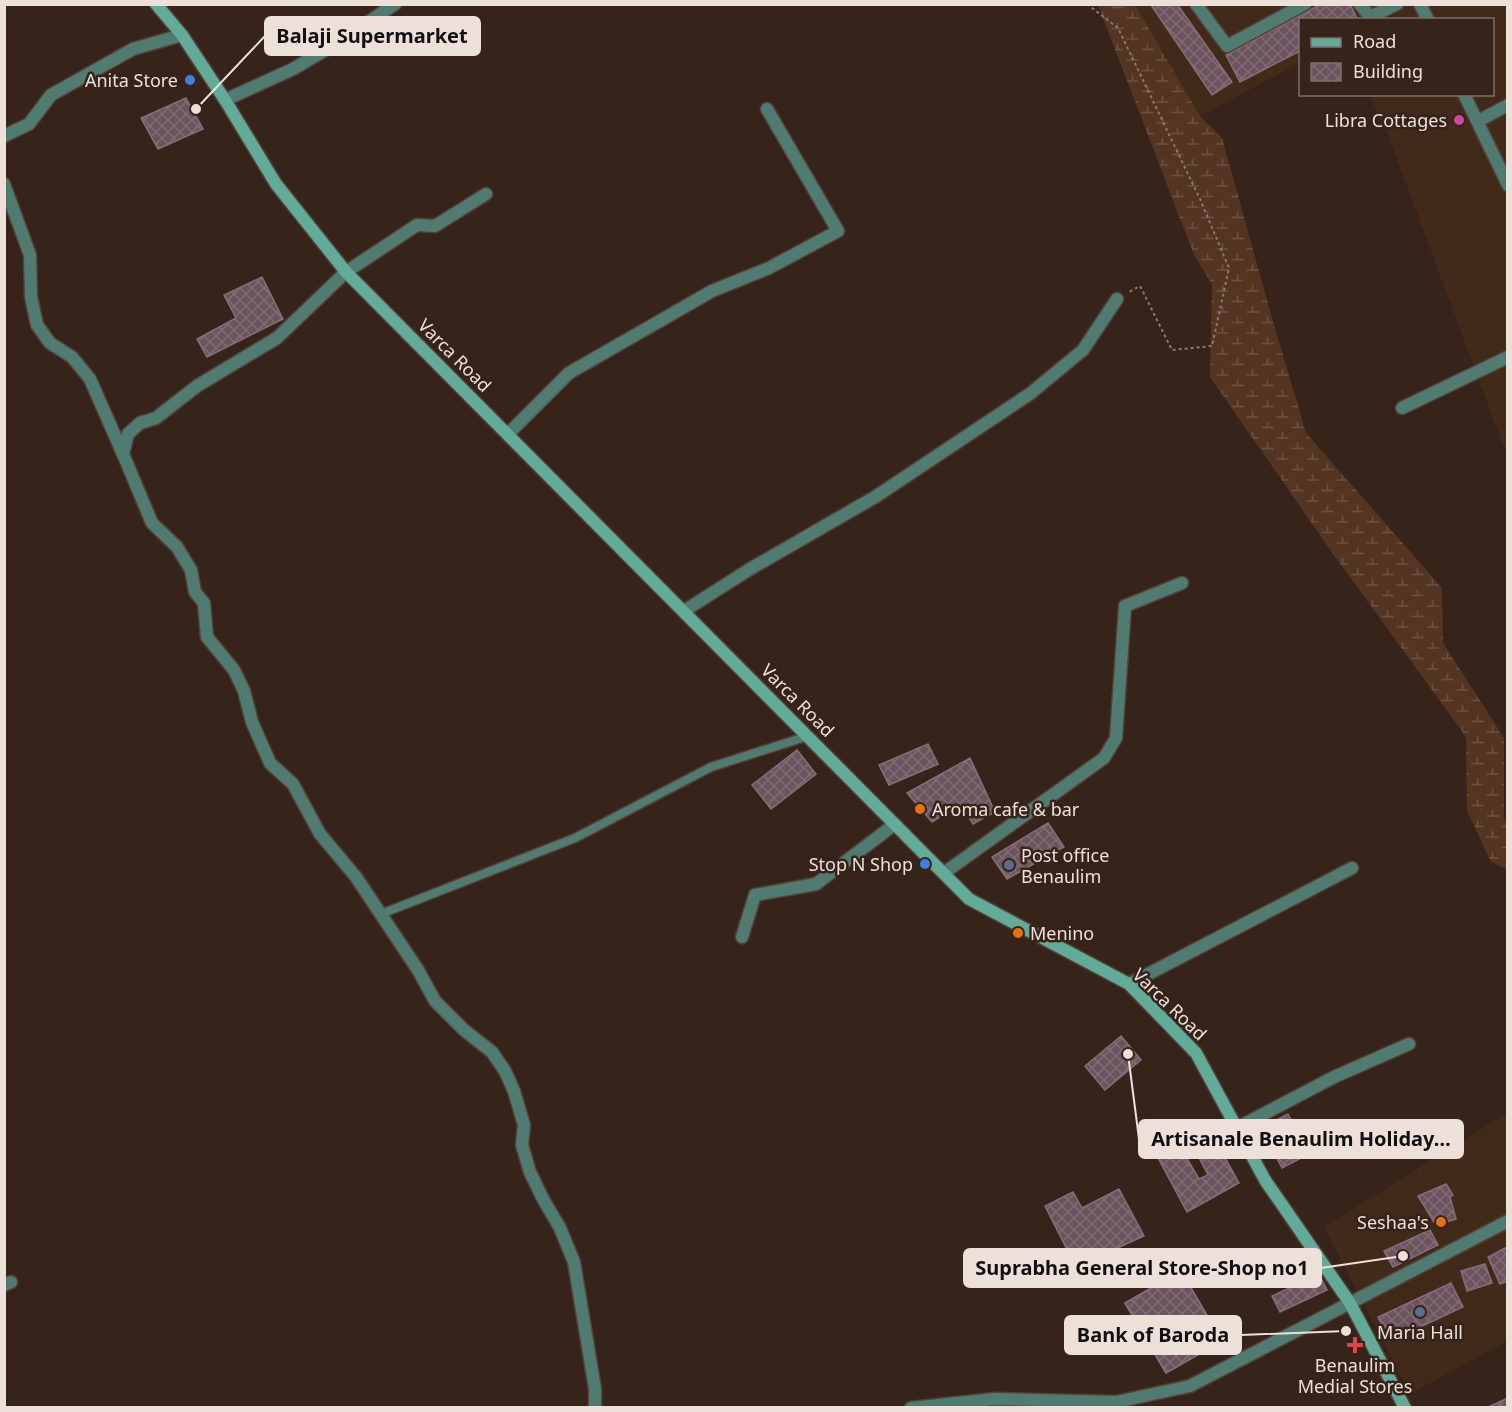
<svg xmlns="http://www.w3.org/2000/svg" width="1512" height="1412" viewBox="0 0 1512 1412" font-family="'Noto Sans',sans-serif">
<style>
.built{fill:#422a1b}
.wetland{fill:url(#wetland-marsh)}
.building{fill:url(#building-cross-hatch);stroke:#866e78;stroke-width:1.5;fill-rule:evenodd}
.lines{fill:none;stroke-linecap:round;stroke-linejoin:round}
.service-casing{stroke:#534138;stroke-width:11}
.minor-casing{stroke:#534138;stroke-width:15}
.tertiary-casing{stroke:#534138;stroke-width:15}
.secondary-casing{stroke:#534138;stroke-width:15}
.path{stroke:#8a7a71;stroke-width:2;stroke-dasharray:3 3;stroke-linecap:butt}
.service{stroke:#507b70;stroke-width:8}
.minor{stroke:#507b70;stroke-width:12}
.tertiary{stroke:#507b70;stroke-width:12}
.secondary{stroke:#63ab99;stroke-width:12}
.shop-dot{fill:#3f7fe0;stroke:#362319;stroke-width:2}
.hotel-dot{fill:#d1479c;stroke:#362319;stroke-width:2}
.food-dot{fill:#e8710a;stroke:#362319;stroke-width:2}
.service-dot{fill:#5c6f8a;stroke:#362319;stroke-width:2}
.health-dot{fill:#e0444e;stroke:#362319;stroke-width:2}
.labels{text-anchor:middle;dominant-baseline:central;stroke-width:5;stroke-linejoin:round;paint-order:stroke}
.poi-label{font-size:18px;fill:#ede0d9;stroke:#362319;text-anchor:end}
.street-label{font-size:18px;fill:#ede0d9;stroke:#362319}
.leader{fill:none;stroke:#ede0d9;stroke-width:2}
.callout-dot{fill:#ede0d9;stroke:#362319;stroke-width:2}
.callout{fill:#ede0d9;stroke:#ede0d9;stroke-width:2}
.callout-label{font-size:20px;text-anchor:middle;font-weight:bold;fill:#111}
</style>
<defs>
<pattern id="wetland-marsh" width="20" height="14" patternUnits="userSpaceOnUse" patternTransform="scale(1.5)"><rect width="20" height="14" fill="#543522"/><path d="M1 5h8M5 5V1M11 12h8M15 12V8" fill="none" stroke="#6d5242"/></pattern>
<pattern id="building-cross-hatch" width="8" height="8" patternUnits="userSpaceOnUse" patternTransform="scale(1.5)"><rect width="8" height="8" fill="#6b545e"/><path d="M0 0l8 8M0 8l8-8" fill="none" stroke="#806c74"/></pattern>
</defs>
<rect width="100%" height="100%" fill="#362319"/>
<g class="built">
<path d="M1135,5H1507V456L1388,135L1369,95L1492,94V20H1300V63L1200,116Z"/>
<path d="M1507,1113V1341L1410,1394L1324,1227Z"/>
</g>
<path class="wetland" d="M1098,5H1135L1200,116L1222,138L1272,318L1306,433L1442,588L1443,643L1504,738V818L1507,826V869L1491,862L1467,811L1466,737L1331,551L1210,377L1212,284L1194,255Z"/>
<g class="building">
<path d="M1177,4L1232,82L1212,95L1151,5Z"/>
<path d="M1321,4H1350L1358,20H1300V51L1240,82L1226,55Z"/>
<path d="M186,98L203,129L158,149L141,118Z"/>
<path d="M262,277L283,319L207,357L197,339L236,318L224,295Z"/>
<path d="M928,744L938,764L889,785L879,765Z"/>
<path d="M797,750L816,774L771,809L752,785Z"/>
<path d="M970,758L995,812L973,824L961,804L932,822L907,793Z"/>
<path d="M1048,823L1064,847L1007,879L992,857Z"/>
<path d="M1121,1036L1141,1060L1105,1090L1085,1066Z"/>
<path d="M1288,1114L1309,1154L1282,1168L1261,1128Z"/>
<path d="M1213,1136L1239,1183L1187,1212L1157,1156L1179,1145L1199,1179L1208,1175L1193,1146Z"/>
<path d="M1446,1184L1453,1195L1450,1197L1456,1219L1436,1225L1418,1196Z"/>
<path d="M1119,1189L1144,1236L1076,1267L1045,1206L1073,1192L1082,1208Z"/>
<path d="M1430,1230L1438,1245L1393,1267L1384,1251Z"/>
<path d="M1505,1248L1508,1253V1281L1500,1284L1488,1257Z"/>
<path d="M1485,1264L1492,1283L1467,1291L1461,1271Z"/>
<path d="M1181,1271L1222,1341L1166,1373L1125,1303ZM1174,1308L1191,1332L1177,1339L1162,1315Z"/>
<path d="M1181,1271L1222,1341L1166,1373L1125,1303Z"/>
<path d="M1319,1274L1327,1290L1280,1312L1272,1296Z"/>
<path d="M1451,1283L1463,1307L1390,1341L1378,1317Z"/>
<path d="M1508,1398V1408H1486Z"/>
</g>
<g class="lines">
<g class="service-casing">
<path id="service" d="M381,914L575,838L711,767L808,736"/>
</g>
<g class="minor-casing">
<g id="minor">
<path d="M1196,4L1227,46L1305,4"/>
<path d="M1360,4L1370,17L1397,4"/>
<path d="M225,100L293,69L342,40L395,4"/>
<path d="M1478,121L1508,105"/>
<path d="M4,136L29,124L51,95L133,49L182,35"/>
<path d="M4,184L30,255L31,297L37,325L50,343L72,357L90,379L123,454"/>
<path d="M486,194L435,226L417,225L346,272L277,338L197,386L156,418L140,423L128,434L123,454L152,523L177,547L191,570L195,592L204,603L207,637L234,670L244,691L252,722L270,763L293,784L320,834L356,877L418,970L435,1001L464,1030L492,1052L505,1071L514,1091L524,1125L522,1145L530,1172L543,1199L560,1228L574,1262L595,1389V1408"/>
<path d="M1402,408L1508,357"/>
<path d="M508,434L569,373L712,291L769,268L838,231L767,109"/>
<path d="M684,611L750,569L875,497L1031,393L1083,350L1117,299"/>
<path d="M944,873L1104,758L1116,738L1125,606L1182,583"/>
<path d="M742,937L755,895L816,884L895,824"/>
<path d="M1129,984L1352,868"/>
<path d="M1237,1128L1334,1077L1409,1044"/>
<path d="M4,1285L11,1282"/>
</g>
</g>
<g class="tertiary-casing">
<g id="tertiary">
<path d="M1420,4L1428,20"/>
<path d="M1464,94L1508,185"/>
<path d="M911,1408L994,1399L1116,1402L1190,1386L1508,1221"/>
</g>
</g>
<g class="secondary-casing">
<path id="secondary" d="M156,4L182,35L225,100L276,184L346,272L969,899L1129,984L1196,1053L1265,1180L1350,1303L1405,1408"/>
</g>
<path class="path" d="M1087,4L1118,28L1200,199L1229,268L1212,346L1172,350L1140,286L1127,293"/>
<use href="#service" class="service"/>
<use href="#minor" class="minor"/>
<use href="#tertiary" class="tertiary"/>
<use href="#secondary" class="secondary"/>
</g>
<g class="shop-dot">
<circle cx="190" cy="80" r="6"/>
<circle cx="925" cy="864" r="6"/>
</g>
<circle class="hotel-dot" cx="1459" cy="120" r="6"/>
<g class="food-dot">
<circle cx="920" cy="809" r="6"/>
<circle cx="1018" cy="933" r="6"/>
<circle cx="1441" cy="1222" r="6"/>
</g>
<g class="service-dot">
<circle cx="1009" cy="865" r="6"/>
<circle cx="1420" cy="1312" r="6"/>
</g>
<path class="health-dot" d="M1352 1336h6v6h6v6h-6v6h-6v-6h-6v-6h6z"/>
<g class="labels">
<g class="poi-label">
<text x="178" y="80">Anita Store</text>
<text x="1447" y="120">Libra Cottages</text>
<text x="932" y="809" text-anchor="start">Aroma cafe &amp; bar</text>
<text x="1021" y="855" text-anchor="start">Post office<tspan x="1021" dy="21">Benaulim</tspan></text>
<text x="913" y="864">Stop N Shop</text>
<text x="1030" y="933" text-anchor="start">Menino</text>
<text x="1429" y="1222">Seshaa's</text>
<text x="1420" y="1332" text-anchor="middle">Maria Hall</text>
<text x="1355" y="1365" text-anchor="middle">Benaulim<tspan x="1355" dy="21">Medial Stores</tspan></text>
</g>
<g class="street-label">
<text transform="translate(455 355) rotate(45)">Varca Road</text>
<text transform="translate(798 700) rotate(45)">Varca Road</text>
<text transform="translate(1170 1004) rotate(44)">Varca Road</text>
</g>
</g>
<path class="leader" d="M196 109L265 36M1128 1054L1139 1139M1403 1256L1321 1268M1346 1331L1241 1335"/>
<g class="callout-dot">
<circle cx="196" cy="109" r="6"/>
<circle cx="1128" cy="1054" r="6"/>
<circle cx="1403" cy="1256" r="6"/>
<circle cx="1346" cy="1331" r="6"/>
</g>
<g class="callout">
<rect x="265" y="17" width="215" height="38" rx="6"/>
<rect x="1139" y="1120" width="324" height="38" rx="6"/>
<rect x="964" y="1249" width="357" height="38" rx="6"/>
<rect x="1065" y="1316" width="176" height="38" rx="6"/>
</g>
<g class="callout-label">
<text x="372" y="43">Balaji Supermarket</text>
<text x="1301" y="1146">Artisanale Benaulim Holiday…</text>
<text x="1142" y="1275">Suprabha General Store-Shop no1</text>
<text x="1153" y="1342">Bank of Baroda</text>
</g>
<rect width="1512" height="1412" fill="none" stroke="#ede0d9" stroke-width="12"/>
<rect x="1299" y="18" width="195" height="78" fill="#362319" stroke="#7f6f66" stroke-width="1.5"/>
<rect x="1311" y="38" width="30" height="9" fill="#63ab99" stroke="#7f6f66" stroke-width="1.5"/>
<text x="1353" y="48" font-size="18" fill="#ede0d9">Road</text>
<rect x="1311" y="63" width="30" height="18" fill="url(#building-cross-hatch)" stroke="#7f6f66" stroke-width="1.5"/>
<text x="1353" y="78" font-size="18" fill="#ede0d9">Building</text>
</svg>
